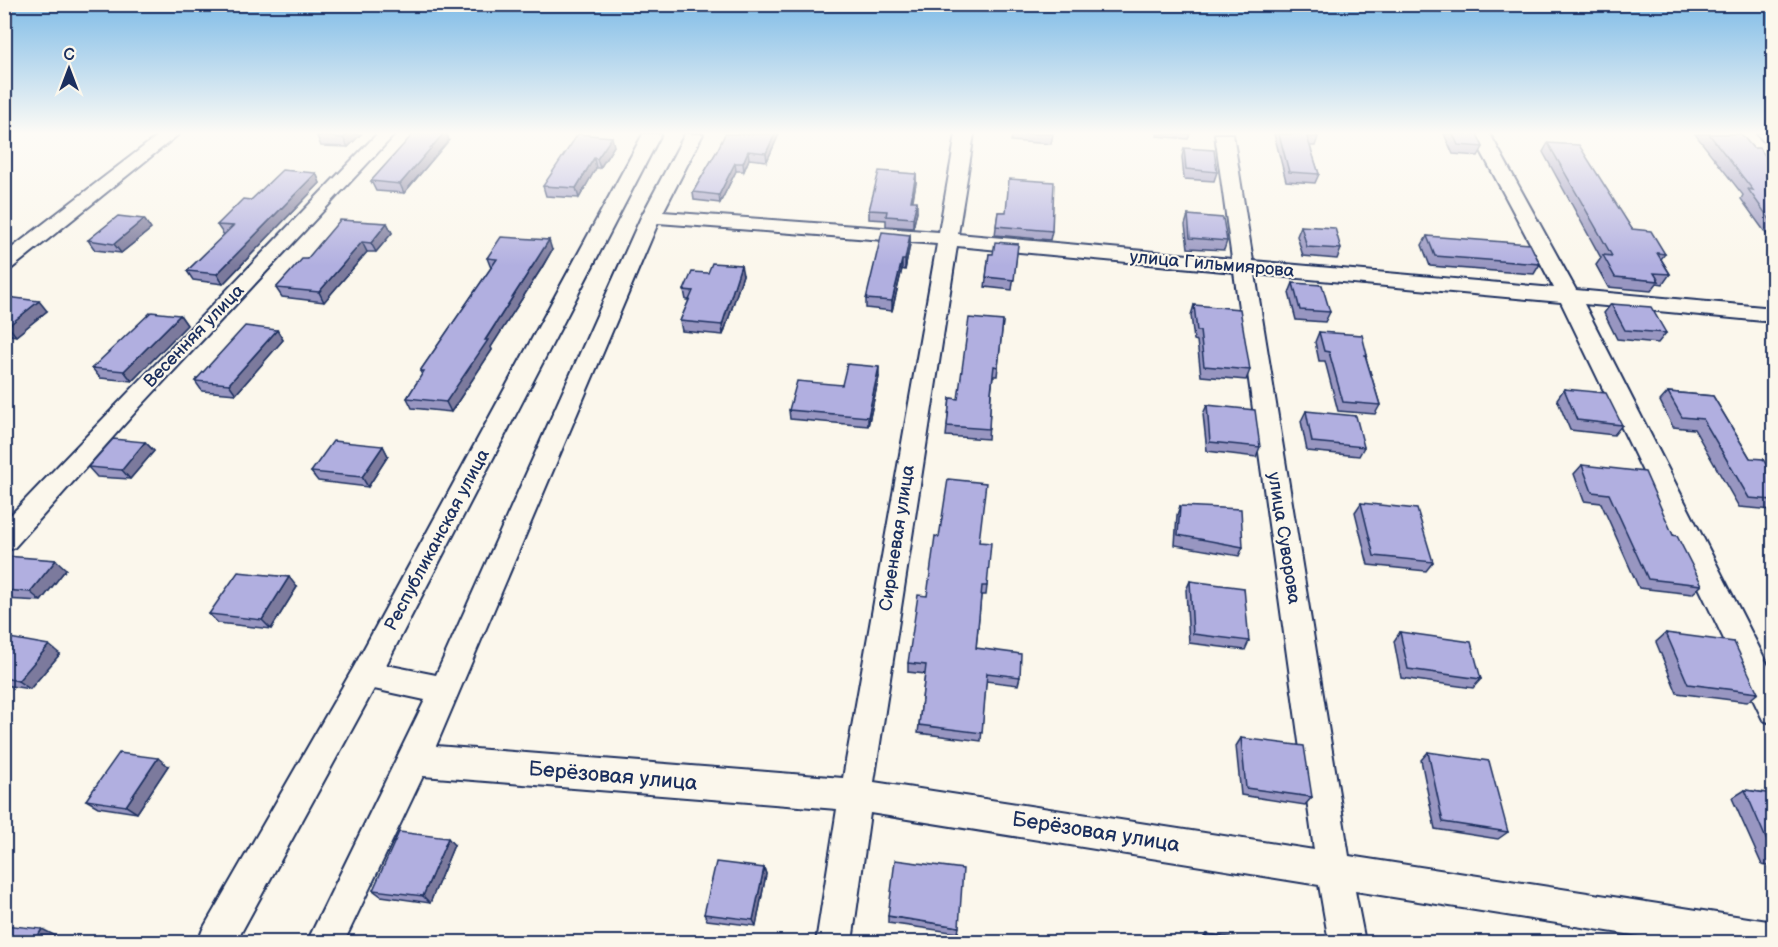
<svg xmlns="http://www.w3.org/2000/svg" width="1778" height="947" viewBox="0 0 1778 947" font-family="'Balsamiq Sans',sans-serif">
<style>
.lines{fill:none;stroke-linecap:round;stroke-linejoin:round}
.minor-casing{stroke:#1b2f5e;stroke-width:4}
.minor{fill:#fbf7ec;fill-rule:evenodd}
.wall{fill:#9896c1;stroke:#1b2f5e;stroke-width:1.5}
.shaded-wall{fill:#7c7a9d;stroke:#1b2f5e;stroke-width:1.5}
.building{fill:#b1afe0;stroke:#1b2f5e;stroke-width:1.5}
.labels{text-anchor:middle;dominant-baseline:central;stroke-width:4.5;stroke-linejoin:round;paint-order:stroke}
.street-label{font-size:18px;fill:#1b2f5e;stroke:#fbf7ec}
.near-street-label{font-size:21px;fill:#1b2f5e;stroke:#fbf7ec}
</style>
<rect width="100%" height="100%" fill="#fbf7ec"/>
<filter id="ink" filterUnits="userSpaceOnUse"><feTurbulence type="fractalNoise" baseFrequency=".0167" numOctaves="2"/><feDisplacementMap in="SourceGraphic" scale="12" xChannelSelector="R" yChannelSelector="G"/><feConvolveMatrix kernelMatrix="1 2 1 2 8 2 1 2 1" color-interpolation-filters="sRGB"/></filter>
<g filter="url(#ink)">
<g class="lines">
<g class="minor-casing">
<g id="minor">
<path d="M160,134H179L11,269L4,271V254Z"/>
<path d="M377,134H395L138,409L14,548L4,551V522Z"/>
<path d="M643,134H661L386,665L436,675L641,217L685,134H703L663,212L939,232L956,134H974L958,234L1232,259L1215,134H1233L1253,261L1554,288L1472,134H1490L1576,290L1774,308V322L1584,304L1774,677V724L1763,720L1561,302L1255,274L1349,856L1774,922V942H1677L1355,891L1365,942H1329L1319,885L870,813L852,942H816L837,809L423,776L344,942H307L425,700L374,689L236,942H198L203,929L355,665ZM658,223L937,244L843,778L436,746ZM957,246L1234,272L1314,850L874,782Z"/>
<path d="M1757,134H1774V147L1768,146Z"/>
</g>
</g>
<use href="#minor" class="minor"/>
</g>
<g class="wall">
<path d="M361,134L348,147L321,146L317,136Z"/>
<path d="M779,134L767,161L749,159L744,171H736L720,203L694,200L693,192L717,151Z"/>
<path d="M1012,134H1053L1051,144L1011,141Z"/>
<path d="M1157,134H1190L1188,139L1157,136Z"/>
<path d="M1274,134H1317L1318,137L1315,146H1310L1319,174L1315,183L1286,181Z"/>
<path d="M1444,134H1477L1483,147L1478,156L1453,154Z"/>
<path d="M1695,134H1741L1753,148L1773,165V251L1767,242L1770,239L1741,199L1743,195Z"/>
<path d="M449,140L404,193L376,191L371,181Z"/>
<path d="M1548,143L1632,229L1665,254L1661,259L1670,274L1663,284L1657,283L1651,291L1608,287L1596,265L1601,258L1543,152Z"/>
<path d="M614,146L600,168H596L579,198L546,196L543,186Z"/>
<path d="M1184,148L1217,172L1214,181L1184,179L1182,157Z"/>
<path d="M316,173L320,183L223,284L193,280L187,271L224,235L217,225L251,200Z"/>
<path d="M916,174V183L912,201L917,211L913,228L886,226V220L869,219V210Z"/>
<path d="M998,212H1006L1052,231L1050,240L995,235Z"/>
<path d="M1188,215L1227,241L1224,250L1188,248L1185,225Z"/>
<path d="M387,223L392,233L376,252H367L324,302L282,297L276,288L307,259Z"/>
<path d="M1301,226L1341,249L1337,259L1303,256L1297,236Z"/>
<path d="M151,229L121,253L95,250L88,240Z"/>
<path d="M910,235V244L905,270L902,269L892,311L866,308V299Z"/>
<path d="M1427,236L1540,264L1534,274L1430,266L1422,245Z"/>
<path d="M1018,244L1012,290L985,287L989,254H993Z"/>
<path d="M552,250L541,269L491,347L492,350L451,412L412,408L407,398L422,375L420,371L491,268L487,258Z"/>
<path d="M743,275L723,335L682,331L680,321L689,300H686L684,290Z"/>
<path d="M1293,283L1330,312L1325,322L1296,320L1289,293Z"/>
<path d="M4,299L47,311L16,336L4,334Z"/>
<path d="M1611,304L1666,333L1658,343L1617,339L1604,313Z"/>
<path d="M1194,305L1250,370L1246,380L1201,376L1197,341L1194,340L1191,315Z"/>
<path d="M180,315L187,325L132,381L100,378L92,368Z"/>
<path d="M1003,321L997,376H993L991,394L988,439L946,436L950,398L958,399Z"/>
<path d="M277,330L283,340L236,394L202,391L195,381Z"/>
<path d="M1319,332L1367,355L1366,358L1380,405L1375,414L1338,411L1325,361H1319L1315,342Z"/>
<path d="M879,377L868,426L790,419L789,410L842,385Z"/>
<path d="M1564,389L1622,425L1614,435L1570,430L1557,399Z"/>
<path d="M1668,392L1713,396L1750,458L1773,476V510L1739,507L1694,429L1673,427L1660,401Z"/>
<path d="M1207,405L1260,447L1256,457L1207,451L1203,414Z"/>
<path d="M1306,411L1364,447L1359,456L1307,451L1301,421Z"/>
<path d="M145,442L154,451L130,479L97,477L88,467Z"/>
<path d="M383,446L388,456L368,487L318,481L311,472Z"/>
<path d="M1582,465L1673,535L1702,585L1692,594L1639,588L1601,503L1584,501L1574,474Z"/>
<path d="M1361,503L1433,562L1426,571L1368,565L1355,512Z"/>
<path d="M1180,506L1243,547L1239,556L1175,545L1177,515Z"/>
<path d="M979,542L987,586L986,595H981L976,648L1020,677L1018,685L986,681L981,741L918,733L925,674L908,672V663Z"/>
<path d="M4,558L66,569L41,601L4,599Z"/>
<path d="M1190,581L1249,641L1245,650L1189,643L1186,590Z"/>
<path d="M297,587L271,629L218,623L209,614Z"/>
<path d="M1400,632L1481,679L1473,688L1401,678L1394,641Z"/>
<path d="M1666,633L1758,693L1747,702L1677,693L1656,642Z"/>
<path d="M4,637L60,654L30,689L4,685Z"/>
<path d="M1241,738L1312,797L1305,805L1241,795L1236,746Z"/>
<path d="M1428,752L1508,832L1498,839L1435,829L1421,760Z"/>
<path d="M168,766L137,813L98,807L86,800Z"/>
<path d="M1745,790L1773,794V867L1762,865L1732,798Z"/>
<path d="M454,845L430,903L381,896L373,890Z"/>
<path d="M764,868L766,874L756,926L707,920L704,914Z"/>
<path d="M888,916L959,927L958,933L888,923Z"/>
<path d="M1206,934L1260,942H1201V941Z"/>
</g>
<g class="shaded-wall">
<path d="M348,134H361L348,147L343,138Z"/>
<path d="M443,134H447L449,140L404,193L400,184Z"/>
<path d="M775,134H779L767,161L766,153Z"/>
<path d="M612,137L614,146L600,168L597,159Z"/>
<path d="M748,151L749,159L744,171L743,163Z"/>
<path d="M594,158L596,168L579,198L576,188Z"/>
<path d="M735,163L736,171L720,203L719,195Z"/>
<path d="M316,173L320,183L223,284L217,274Z"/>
<path d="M916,174V183L911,211V201Z"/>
<path d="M917,201V211L913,228V218Z"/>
<path d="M144,219L151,229L121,253L114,244Z"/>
<path d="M387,223L392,233L376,252L371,243Z"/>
<path d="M910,235V244L905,270V260Z"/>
<path d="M549,240L552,250L541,269L491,347L492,350L451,412L446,402Z"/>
<path d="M362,242L367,252L324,302L319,292Z"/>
<path d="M902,260V269L892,311V301Z"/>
<path d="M741,265L743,275L723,335L722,325Z"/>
<path d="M39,301L47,311L16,336L8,326Z"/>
<path d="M180,315L187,325L132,381L124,371Z"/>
<path d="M277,330L283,340L236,394L229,384Z"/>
<path d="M879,367V377L868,426V417Z"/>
<path d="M145,442L154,451L130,479L122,470Z"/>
<path d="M383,446L388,456L368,487L362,477Z"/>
<path d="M56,560L66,569L41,601L30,592Z"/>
<path d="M289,577L297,587L271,629L262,620Z"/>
<path d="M49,645L60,654L30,689L18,681Z"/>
<path d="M158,758L168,766L137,813L126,806Z"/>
<path d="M448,838L454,845L430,903L423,896Z"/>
<path d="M764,868L766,874L756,926L753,920Z"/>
<path d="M42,929L56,936L52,942H34Z"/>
</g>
<g class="building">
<path d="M319,134H348L343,138L317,136Z"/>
<path d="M413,134H443L400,184L371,181Z"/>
<path d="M578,134L612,137L597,159L594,158L576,188L543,186Z"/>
<path d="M725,134H775L766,153L748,151L743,163H735L719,195L693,192L717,151Z"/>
<path d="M1279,134H1317L1318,137H1307L1319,174L1289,172Z"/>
<path d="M1453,134H1477L1483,147L1458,145Z"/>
<path d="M1709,134H1741L1753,148H1759L1773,165V224L1748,189L1753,190Z"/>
<path d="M1548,143L1579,145L1632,229L1651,231L1665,254L1657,253L1670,274L1654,273L1659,281L1615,277L1603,255L1612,256Z"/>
<path d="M1184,148L1214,150L1217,172L1186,169Z"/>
<path d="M282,170L316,173L217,274L187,271L233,226L217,225L243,199L251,200Z"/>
<path d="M879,171L916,174L911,201H917L913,218L886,216L887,211L869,210Z"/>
<path d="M1009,179L1054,182L1052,231L996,226L998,212H1006Z"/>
<path d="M1188,215L1223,218L1227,241L1190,238Z"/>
<path d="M118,216L144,219L114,244L88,240Z"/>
<path d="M340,220L387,223L371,243L362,242L319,292L276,288L302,259H307Z"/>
<path d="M1301,226L1335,228L1341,249L1307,247Z"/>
<path d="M882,232L910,235L905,260H902L892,301L866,299Z"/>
<path d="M1427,236L1530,244L1540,264L1435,256Z"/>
<path d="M501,237L549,240L537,259L485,340H488L446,402L407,398L424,371H420L497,259L487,258Z"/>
<path d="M995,242L1018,244L1014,280L986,277L989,254H993Z"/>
<path d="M712,263L741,265L722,325L680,321L693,291L684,290L692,272L708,273Z"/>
<path d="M1293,283L1322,285L1330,312L1300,310Z"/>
<path d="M7,297L39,301L8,326H4V299Z"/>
<path d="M1611,304L1651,307L1666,333L1625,330Z"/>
<path d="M1194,305L1240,309L1250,370L1204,366L1200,331H1197Z"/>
<path d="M151,312L180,315L124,371L92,368Z"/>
<path d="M969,318L1003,321L998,367L994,366L991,392L989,429L947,426L950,398L958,399Z"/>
<path d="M245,326L277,330L229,384L195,381Z"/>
<path d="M1319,332L1362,335L1367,355H1365L1380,405L1343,402L1329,352L1324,351Z"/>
<path d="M847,364L879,367L868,417L789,410L797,381L842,385Z"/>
<path d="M1564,389L1606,393L1622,425L1577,420Z"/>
<path d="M1668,392L1713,396L1750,458L1763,459L1773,476V500L1749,498L1703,419L1682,417Z"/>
<path d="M1207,405L1255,410L1260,447L1210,442Z"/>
<path d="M1306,411L1356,416L1364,447L1312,442Z"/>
<path d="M113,439L145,442L122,470L88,467Z"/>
<path d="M333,441L383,446L362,477L311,472Z"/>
<path d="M1582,465L1645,472L1673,535L1677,536L1702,585L1648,579L1609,494L1592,492Z"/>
<path d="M948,479L986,483L979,542L991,543L987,586H982L976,648L1021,654L1020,677L987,673L982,733L919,725L926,665L908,663L918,595L927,596L935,536L939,537Z"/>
<path d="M1361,503L1417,509L1433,562L1374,556Z"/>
<path d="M1180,506L1241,509L1243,547L1178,535Z"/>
<path d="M6,556L56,560L30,592L4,590V558Z"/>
<path d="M238,572L289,577L262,620L209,614Z"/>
<path d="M1190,581L1244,588L1249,641L1193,634Z"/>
<path d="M1400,632L1471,642L1481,679L1408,669Z"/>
<path d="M1666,633L1734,642L1758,693L1688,684Z"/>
<path d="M4,637L49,645L18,681L4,678Z"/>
<path d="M1241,738L1304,746L1312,797L1246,788Z"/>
<path d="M1428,752L1489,761L1508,832L1443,822Z"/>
<path d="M119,753L158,758L126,806L86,800Z"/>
<path d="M1745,790L1773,794V855Z"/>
<path d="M399,832L448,838L423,896L373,890Z"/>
<path d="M895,860L963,869L959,927L888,916Z"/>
<path d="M716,862L764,868L753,920L704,914Z"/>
<path d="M4,925L42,929L34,942H4Z"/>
<path d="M1206,934L1260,942H1207Z"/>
</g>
</g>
<linearGradient id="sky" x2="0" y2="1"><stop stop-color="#80bce7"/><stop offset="0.5" stop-color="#fdfbf6"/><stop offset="1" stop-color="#fdfbf6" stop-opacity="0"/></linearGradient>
<rect width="1778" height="266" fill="url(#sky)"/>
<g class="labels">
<g class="street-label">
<text transform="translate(1212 264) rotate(5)">улица Гильмиярова</text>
<text transform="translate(194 336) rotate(-46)">Весенняя улица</text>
<text transform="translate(897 538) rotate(-81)">Сиреневая улица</text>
<text transform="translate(1284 538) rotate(81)">улица Суворова</text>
<text transform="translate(437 540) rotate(-62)">Республиканская улица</text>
</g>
<g class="near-street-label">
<text transform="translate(613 776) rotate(5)">Берёзовая улица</text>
<text transform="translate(1096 832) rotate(9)">Берёзовая улица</text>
</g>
</g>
<rect width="1778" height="947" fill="none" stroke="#fbf7ec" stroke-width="24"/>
<rect x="12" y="12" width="1754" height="923" fill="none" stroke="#1b2f5e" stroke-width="2" filter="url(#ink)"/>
<g transform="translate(69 69)" stroke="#fbf7ec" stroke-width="4.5" paint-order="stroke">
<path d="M0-4.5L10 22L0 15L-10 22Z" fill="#1b2f5e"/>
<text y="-9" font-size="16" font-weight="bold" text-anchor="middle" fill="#1b2f5e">С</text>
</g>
</svg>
